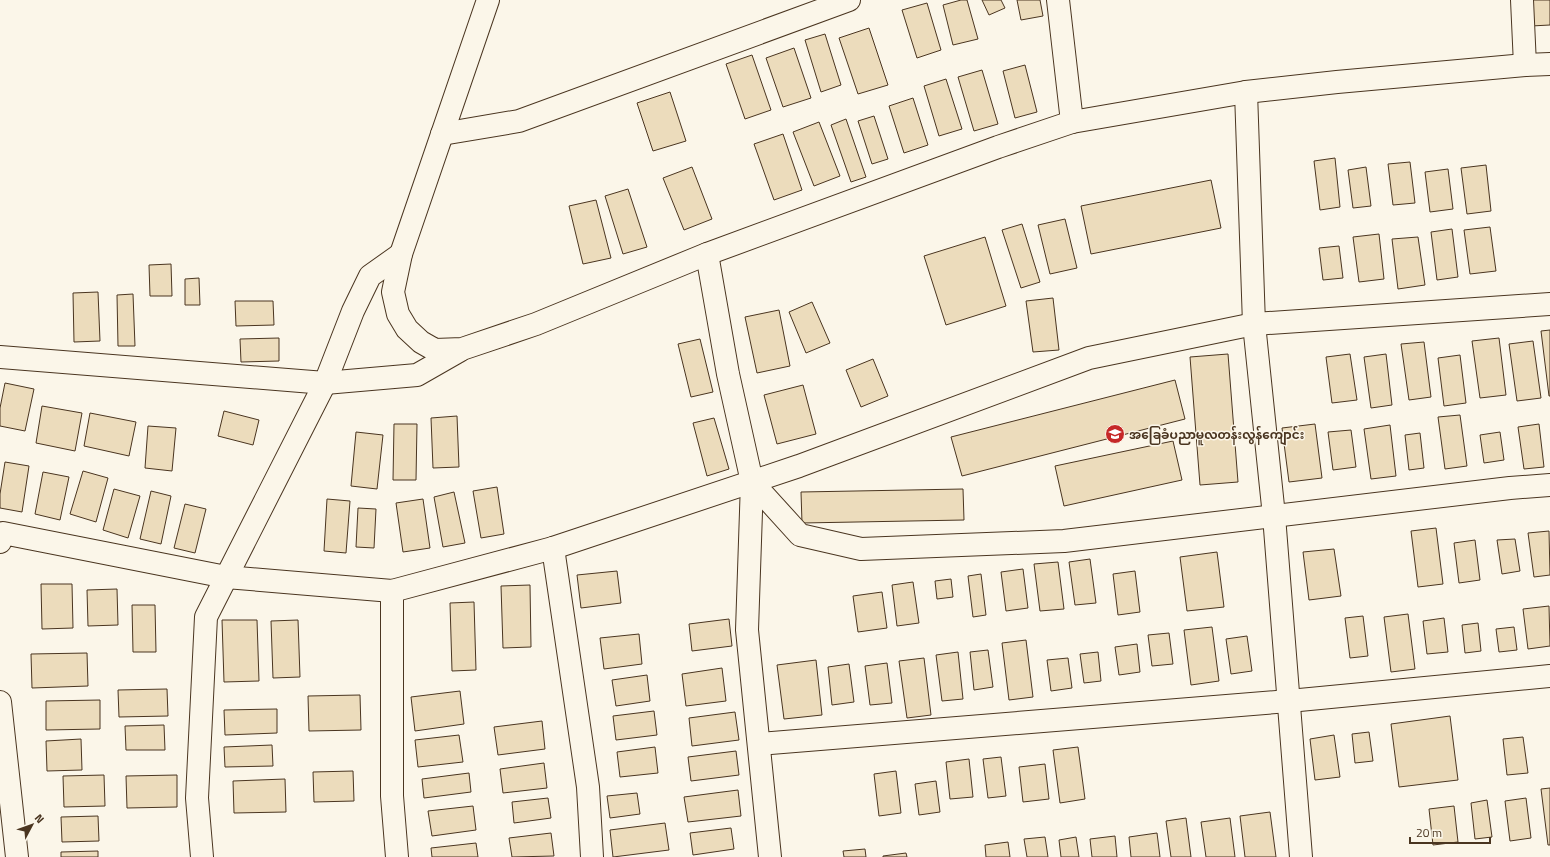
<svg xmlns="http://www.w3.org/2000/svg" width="1550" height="857" viewBox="0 0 1550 857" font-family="'Titillium Web','Noto Sans Myanmar',sans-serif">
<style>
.building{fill:#ecdcbc;stroke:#4a3520}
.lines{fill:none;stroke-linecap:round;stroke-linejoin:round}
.minor-casing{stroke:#4a3520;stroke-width:24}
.minor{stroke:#fbf6e9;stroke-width:22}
.labels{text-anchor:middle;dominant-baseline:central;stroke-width:3;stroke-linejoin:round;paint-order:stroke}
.poi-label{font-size:12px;font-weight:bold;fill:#4a3520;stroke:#fbf6e9;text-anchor:start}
</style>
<rect width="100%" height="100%" fill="#fbf6e9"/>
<g class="building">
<path d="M961,0H967L978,39L953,45L943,5Z"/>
<path d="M982,0H1001L1005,8L989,15Z"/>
<path d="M1017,0H1040L1043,16L1021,20Z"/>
<path d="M1530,0H1550V25L1531,26Z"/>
<path d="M927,3L941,50L917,58L902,10Z"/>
<path d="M869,28L888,85L858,94L839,38Z"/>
<path d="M825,34L841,85L821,92L805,40Z"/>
<path d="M794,48L811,98L783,107L766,58Z"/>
<path d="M752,55L771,110L745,119L726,64Z"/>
<path d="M1025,65L1037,112L1015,118L1003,71Z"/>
<path d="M982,70L998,124L974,131L958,77Z"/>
<path d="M946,79L962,129L939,136L924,86Z"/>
<path d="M670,92L686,141L653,151L637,103Z"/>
<path d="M913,98L928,145L904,153L889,106Z"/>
<path d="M874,116L888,159L872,164L858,121Z"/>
<path d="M846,119L866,177L851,182L831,125Z"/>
<path d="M819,122L840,176L814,186L793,132Z"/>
<path d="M783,134L802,190L774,200L754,144Z"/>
<path d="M1335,158L1340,207L1320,210L1314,161Z"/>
<path d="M1410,162L1415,203L1393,205L1388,164Z"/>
<path d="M1486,165L1491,211L1467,214L1461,168Z"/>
<path d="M692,167L712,219L684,230L663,178Z"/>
<path d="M1366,167L1371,206L1353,208L1348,170Z"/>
<path d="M1448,169L1453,209L1430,212L1425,172Z"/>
<path d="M1211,180L1221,228L1091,254L1081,206Z"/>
<path d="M628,189L647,247L623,254L605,196Z"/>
<path d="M596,200L611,258L583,264L569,206Z"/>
<path d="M1065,219L1077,268L1050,274L1038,225Z"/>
<path d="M1022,224L1040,282L1021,288L1002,230Z"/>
<path d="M1490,227L1496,271L1470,274L1464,230Z"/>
<path d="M1452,229L1458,277L1437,280L1431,232Z"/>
<path d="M1379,234L1384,279L1359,282L1353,237Z"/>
<path d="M985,237L1006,306L946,325L924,256Z"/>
<path d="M1418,237L1425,285L1398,289L1392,239Z"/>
<path d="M1339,246L1343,278L1323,280L1319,248Z"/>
<path d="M171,264L172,296H150L149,265Z"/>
<path d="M199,278L200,305H185V279Z"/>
<path d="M98,292L100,341L74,342L73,293Z"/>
<path d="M133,294L135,346H118L117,295Z"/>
<path d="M1053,298L1059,350L1033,352L1026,301Z"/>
<path d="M235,301H273L274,325L236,326Z"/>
<path d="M812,302L830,343L806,353L789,312Z"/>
<path d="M779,310L790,366L757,373L745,317Z"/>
<path d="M1550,330V396H1549L1541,331Z"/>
<path d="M279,338V361L241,362L240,339Z"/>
<path d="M1499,338L1506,395L1480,398L1472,341Z"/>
<path d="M700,339L713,392L691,397L678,344Z"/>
<path d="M1533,341L1541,398L1517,401L1509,344Z"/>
<path d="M1424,342L1431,397L1409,400L1401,344Z"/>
<path d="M1228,354L1238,482L1200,485L1190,357Z"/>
<path d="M1350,354L1357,400L1332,403L1326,357Z"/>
<path d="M1386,354L1392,405L1371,408L1364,357Z"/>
<path d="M1460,355L1466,403L1444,406L1438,358Z"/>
<path d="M873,359L888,396L861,407L846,370Z"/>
<path d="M1175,380L1185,419L962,476L951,437Z"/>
<path d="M5,383L34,389L25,431L0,426V408Z"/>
<path d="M803,385L816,434L777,444L764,395Z"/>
<path d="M42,406L82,413L75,451L36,443Z"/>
<path d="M224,411L259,420L253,445L218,436Z"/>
<path d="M90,413L136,422L129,456L84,446Z"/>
<path d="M1460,415L1467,466L1445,469L1438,417Z"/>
<path d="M457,416L459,467L433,468L431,418Z"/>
<path d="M714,418L729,469L707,476L693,423Z"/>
<path d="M394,424H417L416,480H393Z"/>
<path d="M1315,424L1322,478L1289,482L1282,428Z"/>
<path d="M1539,424L1544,467L1524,469L1518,427Z"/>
<path d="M1390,425L1396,476L1371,479L1364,429Z"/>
<path d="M148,426L176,428L172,471L145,468Z"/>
<path d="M1351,430L1356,467L1333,470L1328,432Z"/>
<path d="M356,432L383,435L377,489L351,486Z"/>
<path d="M1500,432L1504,460L1484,463L1480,435Z"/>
<path d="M1420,433L1424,468L1409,470L1405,435Z"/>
<path d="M1173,441L1182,480L1064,506L1055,466Z"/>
<path d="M5,462L29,466L22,512L0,508V494Z"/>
<path d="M83,471L108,478L96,522L70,514Z"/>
<path d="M43,472L69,477L60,520L35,514Z"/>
<path d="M497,487L504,534L481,538L473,491Z"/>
<path d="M114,489L140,496L128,538L103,530Z"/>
<path d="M963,489L964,520L802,523L801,492Z"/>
<path d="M151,491L171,496L161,544L140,539Z"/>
<path d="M454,492L465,543L443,547L434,497Z"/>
<path d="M327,499L350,501L346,553L324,551Z"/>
<path d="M423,499L430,548L403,552L396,503Z"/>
<path d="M185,504L206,509L195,553L174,548Z"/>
<path d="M358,508L376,509L374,548L356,547Z"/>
<path d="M1436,528L1443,584L1418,587L1411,531Z"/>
<path d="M1549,531L1550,575L1534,577L1528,533Z"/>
<path d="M1515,539L1520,571L1502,574L1497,540Z"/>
<path d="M1475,540L1480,580L1459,583L1454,543Z"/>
<path d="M1334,549L1341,596L1309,600L1303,552Z"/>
<path d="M1217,552L1224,607L1187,611L1180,557Z"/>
<path d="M1090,559L1096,603L1075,605L1069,562Z"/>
<path d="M1058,562L1064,609L1040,611L1034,564Z"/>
<path d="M1023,569L1028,608L1006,611L1001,572Z"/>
<path d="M617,571L621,603L581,608L577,575Z"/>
<path d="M1135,571L1140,612L1118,615L1113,574Z"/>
<path d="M981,574L986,615L973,617L968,576Z"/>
<path d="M951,579L953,597L937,599L935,581Z"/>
<path d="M913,582L919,623L897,626L892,585Z"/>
<path d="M41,584H72L73,628L42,629Z"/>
<path d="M530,585L531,647L503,648L501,586Z"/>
<path d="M117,589L118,625L88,626L87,590Z"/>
<path d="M882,592L887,628L858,632L853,596Z"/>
<path d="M474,602L476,670L452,671L450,603Z"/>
<path d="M132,605H155L156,652H133Z"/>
<path d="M1549,606L1550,646L1528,649L1523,609Z"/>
<path d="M1408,614L1415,669L1391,672L1384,617Z"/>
<path d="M1363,616L1368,656L1350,658L1345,618Z"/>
<path d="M1444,618L1448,652L1427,654L1423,621Z"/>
<path d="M729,619L732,646L692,651L689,624Z"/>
<path d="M222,620H257L259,681L224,682Z"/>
<path d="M298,620L300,677L273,678L271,621Z"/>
<path d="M1478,623L1481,651L1465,653L1462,625Z"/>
<path d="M1212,627L1219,681L1191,685L1184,630Z"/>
<path d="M1514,627L1517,650L1499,652L1496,629Z"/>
<path d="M1169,633L1173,664L1152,666L1148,635Z"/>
<path d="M639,634L642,664L604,669L600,638Z"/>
<path d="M1247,636L1252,671L1231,674L1226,639Z"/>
<path d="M1026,640L1033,697L1009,700L1002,643Z"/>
<path d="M1137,644L1140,672L1119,675L1115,647Z"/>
<path d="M988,650L993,687L974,690L970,652Z"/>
<path d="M958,652L963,699L942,701L936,655Z"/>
<path d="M1098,652L1101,681L1084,683L1080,654Z"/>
<path d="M87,653L88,686L32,688L31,654Z"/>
<path d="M924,658L931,715L907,718L899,661Z"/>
<path d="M1068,658L1072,688L1051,691L1047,660Z"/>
<path d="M816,660L822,715L784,719L777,665Z"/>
<path d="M887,663L892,703L870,705L865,666Z"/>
<path d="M849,664L854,702L832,705L828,667Z"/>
<path d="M722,668L726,701L686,706L682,674Z"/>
<path d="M647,675L650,701L616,706L612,680Z"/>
<path d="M167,689L168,716L119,717L118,690Z"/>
<path d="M460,691L464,724L415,731L411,697Z"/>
<path d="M360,695L361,730L309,731L308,696Z"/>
<path d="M100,700V729L46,730V701Z"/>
<path d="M277,709V733L225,735L224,710Z"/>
<path d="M654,711L657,735L616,740L613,716Z"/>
<path d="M735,712L739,740L692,746L689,718Z"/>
<path d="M1450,716L1458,780L1399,787L1391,724Z"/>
<path d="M542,721L545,749L498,755L494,727Z"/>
<path d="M164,725L165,750H126L125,726Z"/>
<path d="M1369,732L1373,761L1355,763L1352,734Z"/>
<path d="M459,735L463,762L418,767L415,740Z"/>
<path d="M1334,735L1340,777L1315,780L1310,739Z"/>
<path d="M1523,737L1528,773L1507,775L1503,739Z"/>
<path d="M81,739L82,770L47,771L46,741Z"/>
<path d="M272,745L273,766L225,767L224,747Z"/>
<path d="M655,747L658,773L620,777L617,752Z"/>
<path d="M1078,747L1085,799L1060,803L1053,750Z"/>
<path d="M736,751L739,775L691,781L688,757Z"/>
<path d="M1001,757L1006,796L988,798L983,759Z"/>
<path d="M969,759L973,797L950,799L946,762Z"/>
<path d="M544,763L547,788L503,793L500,769Z"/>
<path d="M1045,764L1049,799L1023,802L1019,767Z"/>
<path d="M353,771L354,801L314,802L313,772Z"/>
<path d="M896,771L901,813L879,816L874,774Z"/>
<path d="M469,773L471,792L424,798L422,779Z"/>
<path d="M104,775L105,806L64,807L63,776Z"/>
<path d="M177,775V807L127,808L126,776Z"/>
<path d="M285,779L286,812L234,813L233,781Z"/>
<path d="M936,781L940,812L919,815L915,784Z"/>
<path d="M1550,788V845H1548L1541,789Z"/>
<path d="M738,790L741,816L688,822L684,797Z"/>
<path d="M637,793L640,814L610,818L607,796Z"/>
<path d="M548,798L551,818L514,823L512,802Z"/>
<path d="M1526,798L1531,838L1510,841L1505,801Z"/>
<path d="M1487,800L1492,837L1475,839L1471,803Z"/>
<path d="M473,806L476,830L432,836L428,811Z"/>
<path d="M1454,806L1458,842L1433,845L1429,809Z"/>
<path d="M1270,812L1276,857H1245L1240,816Z"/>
<path d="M98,816L99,841L62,842L61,817Z"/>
<path d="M1186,818L1191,857H1171L1166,821Z"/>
<path d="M1230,818L1235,857H1206L1201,822Z"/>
<path d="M665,823L669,850L613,857L610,830Z"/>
<path d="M731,828L734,849L693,855L690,833Z"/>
<path d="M551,833L554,856L512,857L509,838Z"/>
<path d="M1157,833L1160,857H1131L1129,837Z"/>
<path d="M1115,836L1117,857H1092L1090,839Z"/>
<path d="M1045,837L1048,857H1027L1024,839Z"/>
<path d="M1076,837L1079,857H1061L1059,840Z"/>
<path d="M1008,842L1010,857H986L985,845Z"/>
<path d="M476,843L478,857H432L431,848Z"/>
<path d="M865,849L866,857H844L843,851Z"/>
<path d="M98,851V857H61V852Z"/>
<path d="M906,853L907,857H883V856Z"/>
</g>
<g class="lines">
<g class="minor-casing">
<g id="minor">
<path d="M488,0L401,254L393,292L398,314L407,329L421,342L435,350L462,349L536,324L707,254L998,147L1072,122L1246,92L1337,82L1525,65L1550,64"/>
<path d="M1058,0L1072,122"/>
<path d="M1522,0L1525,65"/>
<path d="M1246,92L1254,324L1274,516L1301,857"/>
<path d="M442,134L519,121L849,0"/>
<path d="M707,254L728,374L752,482L800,535L861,549L1064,541L1510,488L1550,485"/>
<path d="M0,357L325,383L417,375L459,351"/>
<path d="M752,482L747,630L770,857"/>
<path d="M0,542L3,533L226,577L392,591L553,548L799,466L1089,358L1254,324L1550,304"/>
<path d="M553,548L588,787L592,857"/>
<path d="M392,591V796L397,857"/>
<path d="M0,702L17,857"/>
<path d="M759,744L1289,701L1550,676"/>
<path d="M202,857L197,798L206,617L325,383L353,311L370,276L401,254"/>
</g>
</g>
<use href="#minor" class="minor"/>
</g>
<defs>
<g id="school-disc" transform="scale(1)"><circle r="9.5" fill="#c62828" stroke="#fbf6e9"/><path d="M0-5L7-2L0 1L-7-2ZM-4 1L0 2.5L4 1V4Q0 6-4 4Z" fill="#fff"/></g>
</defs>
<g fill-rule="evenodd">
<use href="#school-disc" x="1115" y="434"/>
</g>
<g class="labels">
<g class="poi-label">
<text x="1129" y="434">အခြေခံပညာမူလတန်းလွန်ကျောင်း</text>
</g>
</g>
<g transform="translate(32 825) rotate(49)" stroke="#fbf6e9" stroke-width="3" paint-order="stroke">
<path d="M0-3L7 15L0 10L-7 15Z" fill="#4a3520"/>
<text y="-6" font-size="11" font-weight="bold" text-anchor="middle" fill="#4a3520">N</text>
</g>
<path d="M1410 837v6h80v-6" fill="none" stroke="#4a3520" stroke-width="2"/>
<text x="1416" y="837" font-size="12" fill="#4a3520" stroke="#fbf6e9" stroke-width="3" paint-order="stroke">20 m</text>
</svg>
